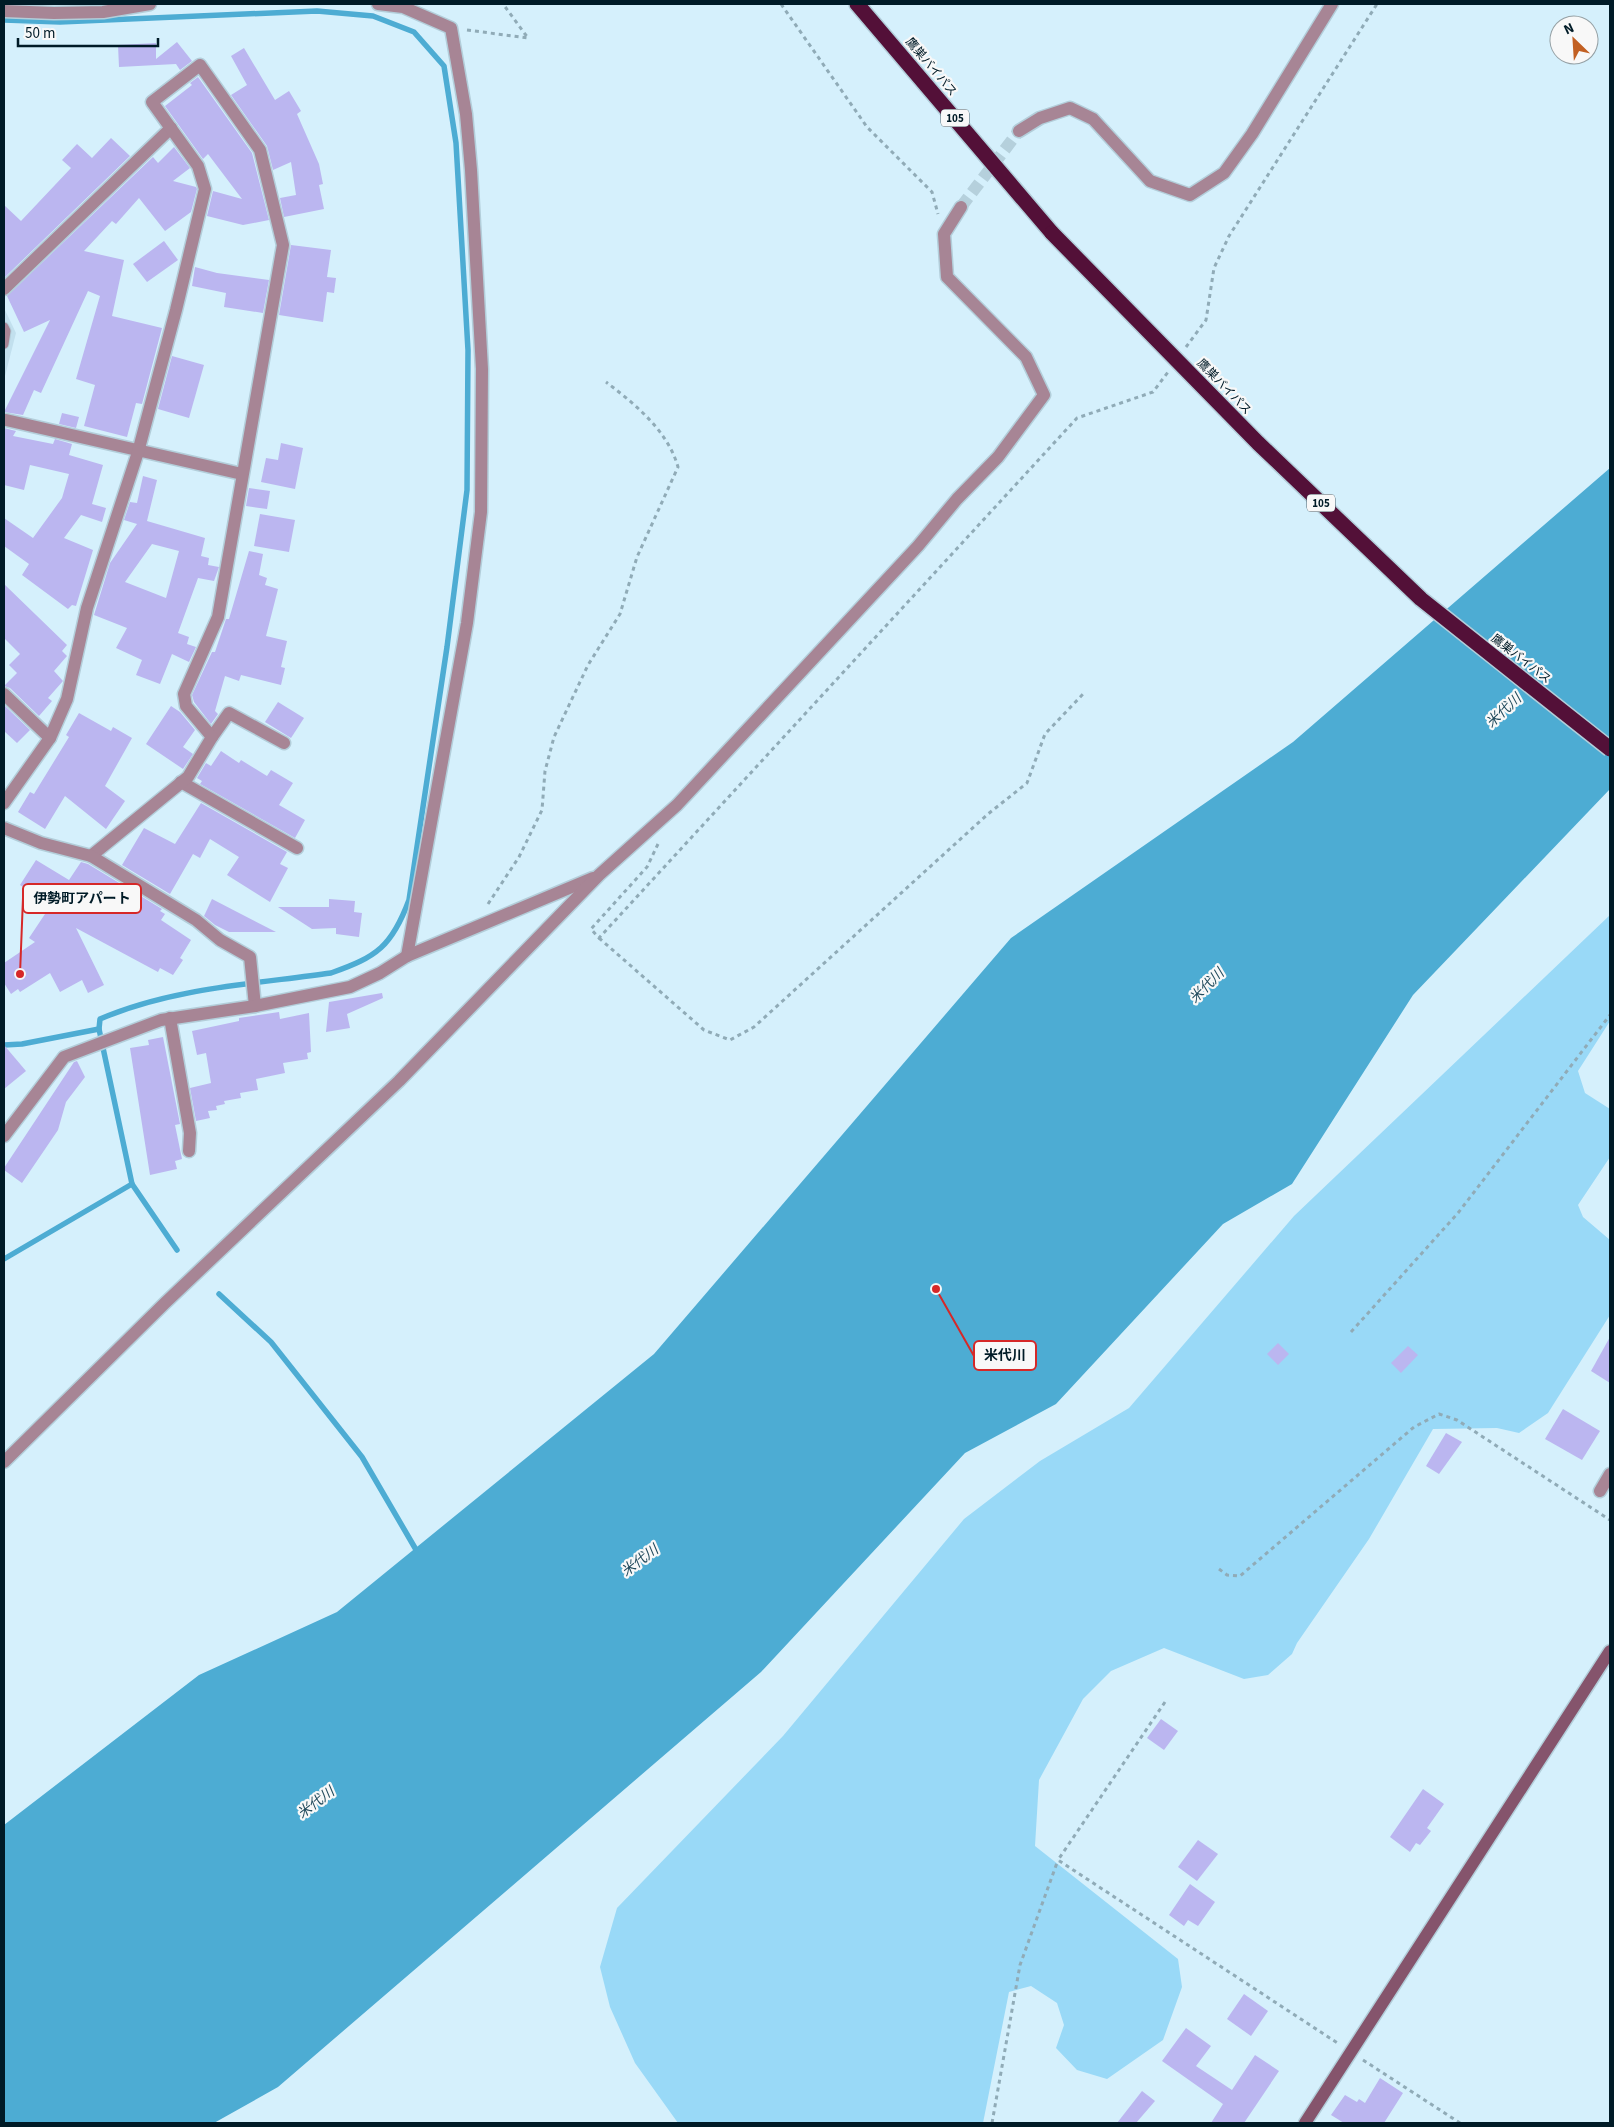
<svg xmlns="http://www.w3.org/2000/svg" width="1614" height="2127" viewBox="0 0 1614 2127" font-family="'Source Sans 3','Noto Sans JP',sans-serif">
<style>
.built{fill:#c2e0ee}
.green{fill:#99d9f7}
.water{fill:#4dacd3}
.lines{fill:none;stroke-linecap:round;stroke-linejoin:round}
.stream{stroke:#4dacd3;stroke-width:5.5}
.building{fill:#bbb6f0;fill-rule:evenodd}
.street-tunnel{stroke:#b5d0dc;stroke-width:12;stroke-dasharray:12 6;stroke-linecap:butt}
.lane-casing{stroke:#b3ceda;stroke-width:11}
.street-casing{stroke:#b3ceda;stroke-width:15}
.secondary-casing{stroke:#b3ceda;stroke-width:15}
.highway-casing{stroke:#b3ceda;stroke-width:18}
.path{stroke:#90abb7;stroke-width:3;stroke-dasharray:4 4;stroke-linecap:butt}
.lane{stroke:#a78595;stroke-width:9}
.street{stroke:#a78595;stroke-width:12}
.secondary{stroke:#85546c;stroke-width:12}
.highway{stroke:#531038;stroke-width:15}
.highway-bridge-casing{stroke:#b3ceda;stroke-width:18;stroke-linecap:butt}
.highway-bridge{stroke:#531038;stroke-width:15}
.labels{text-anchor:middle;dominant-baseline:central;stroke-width:4.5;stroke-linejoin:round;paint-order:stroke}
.shield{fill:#f8f8f8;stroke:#4a5d66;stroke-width:1}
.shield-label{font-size:11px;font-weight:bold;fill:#001b27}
.street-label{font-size:12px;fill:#001b27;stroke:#f8f8f8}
.water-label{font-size:14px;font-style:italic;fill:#224b5d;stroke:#f8f8f8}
.leader{fill:none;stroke:#d62828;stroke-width:2}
.callout-dot{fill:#d62828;stroke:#f8f8f8;stroke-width:2}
.callout{fill:#f8f8f8;stroke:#d62828;stroke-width:2}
.callout-label{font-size:14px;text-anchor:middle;font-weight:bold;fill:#001b27}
</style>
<rect width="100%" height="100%" fill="#d5f0fc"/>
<path class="built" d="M4,308L16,333L4,380Z"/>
<path class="green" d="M1610,915V1021L1578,1071L1585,1093L1610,1109V1157L1578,1205L1583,1217L1610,1240V1315L1548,1413L1519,1433L1497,1428L1433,1429L1369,1539L1297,1643L1292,1654L1268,1675L1244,1679L1164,1648L1111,1671L1083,1699L1039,1780L1035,1846L1178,1959L1182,1987L1163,2040L1107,2079L1077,2070L1056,2048L1064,2025L1057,2003L1031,1986L1009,1992L983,2123H678L635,2063L610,2007L600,1967L617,1908L783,1736L964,1519L1040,1461L1129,1408L1294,1216Z"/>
<path class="water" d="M1610,468V789L1413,995L1292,1184L1223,1224L1056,1404L965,1453L761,1672L278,2087L214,2123H4V1825L199,1675L337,1612L654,1354L1011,938L1293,742Z"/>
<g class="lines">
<g class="stream">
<path d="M4,20L60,22L317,11L373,16L414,32L444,66L456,143L468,350L467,490L447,647L409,900C392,946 377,957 331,973C254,984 172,988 100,1019L99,1029L132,1184L177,1250"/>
<path d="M4,1045L22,1044L99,1029"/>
<path d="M4,1259L132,1184"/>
<path d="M219,1294L271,1342L362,1457L415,1548"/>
</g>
</g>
<g class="building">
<path d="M177,42L192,61L180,70L176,64L119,67L118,45L156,43V59Z"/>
<path d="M244,48L275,100L289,91L301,111L297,114L319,164L323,184L319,185L324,209L284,217L280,198L296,195L291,162L273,170L267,146L231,95L247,85L231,56Z"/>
<path d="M198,77L252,153L269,220L243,225L207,216L213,191L242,199L208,154L203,159L165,106L192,85L190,83Z"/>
<path d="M111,138L130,156L4,278V205L21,221L71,168L62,160L77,144L92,158Z"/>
<path d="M174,147L190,168L173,181L196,187L197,189L191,212L165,231L139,198L116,224L112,221L84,251L124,260L112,316L162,328L142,404L136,403L127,437L84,426L95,385L76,379L100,296L88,291L41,393L34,390L23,415L4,412L50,320L24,332L7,296L153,157L158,163Z"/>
<path d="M164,241L178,260L147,282L133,264Z"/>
<path d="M291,245L331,250L327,277L336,278L334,293L327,292L323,322L279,315Z"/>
<path d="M195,267L217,273L269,280L263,313L224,307L226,293L192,286Z"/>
<path d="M172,356L204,365L189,418L158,409Z"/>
<path d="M62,413L79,417L76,428L59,424Z"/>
<path d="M4,428L16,431L13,436L53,444L55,439L72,444L69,455L103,465L92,504L106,508L102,522L81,515L64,538L93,550L76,606L72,605L68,609L22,575L29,564L4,546V518L33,538L62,498L69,474L30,465L24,490L4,485Z"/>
<path d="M281,443L303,448L295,489L261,482L266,458L278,460Z"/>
<path d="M143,476L157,480L147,521L205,538L201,556L209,558L208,565L219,567L214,581L198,578L178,633L189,637L187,644L196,647L189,662L172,654L160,684L136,675L142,660L116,648L127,628L94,615L110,563L137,524L124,520L130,502L137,503ZM152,544L179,551L166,598L125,582Z"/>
<path d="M249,488L270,491L267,509L246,506Z"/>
<path d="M260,514L295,520L289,552L254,546Z"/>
<path d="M249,551L263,554L259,575L267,578L265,585L278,589L266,636L287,641L281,667L285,668L281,685L241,675L239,681L225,676L215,711L218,714L211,724L194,702L192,695L212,652H215L226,619H229Z"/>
<path d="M4,584L67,645L62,651L67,656L54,671L63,681L48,698L52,701L39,716L10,688L4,686L17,673L9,665L20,654L4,638Z"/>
<path d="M278,702L304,718L291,738L265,722Z"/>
<path d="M4,705L30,730L17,743L4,731Z"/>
<path d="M171,706L180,712L195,730L183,747L193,754L183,769L146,744Z"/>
<path d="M79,713L111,731L113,727L132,738L105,786L125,801L106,829L65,796L45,829L18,812L30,792L34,794L69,737L66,735Z"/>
<path d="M221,751L239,763L241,760L267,776L271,770L293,783L279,805L305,820L295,838L200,784L202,781L197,778L206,763L211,766Z"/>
<path d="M201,803L287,852L280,864L288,868L270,902L227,875L239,857L210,839L200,858L193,854L170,894L122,865L144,828L175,844Z"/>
<path d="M36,860L69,880L81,862L88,864L162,909L160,911L165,914L161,920L191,940L180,958L183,960L173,975L160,968L158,972L76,928L104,985L88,993L82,980L60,992L50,973L20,992L18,989L11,994L4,983V963L35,942L29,938L51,905L20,885Z"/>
<path d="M212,899L276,932H229L215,925L204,916Z"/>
<path d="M329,899L355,901L354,912L362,913L359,937L336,934V928L312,929L278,907H329Z"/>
<path d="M382,993L383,998L347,1014L350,1028L326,1032L329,1002Z"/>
<path d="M279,1012L280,1019L309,1013L311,1052L307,1053L308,1059L283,1063L285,1073L256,1079L258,1090L240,1093L241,1098L224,1101L225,1104L216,1106L217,1110L208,1111L210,1118L196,1121L190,1088L211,1083L206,1053L197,1055L192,1031L239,1021V1018Z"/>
<path d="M163,1037L180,1124L175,1125L182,1159L175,1161L177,1169L150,1175L130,1048L149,1045L148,1040Z"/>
<path d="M4,1045L26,1071L4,1089Z"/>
<path d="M77,1061L85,1077L66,1102L58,1130L22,1183L4,1170V1168L74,1062Z"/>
<path d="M1610,1337V1383L1591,1371Z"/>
<path d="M1278,1343L1289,1354L1278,1365L1267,1354Z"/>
<path d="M1408,1346L1418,1355L1401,1373L1391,1363Z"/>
<path d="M1563,1409L1600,1431L1582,1460L1545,1439Z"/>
<path d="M1446,1433L1462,1442L1439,1474L1426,1466Z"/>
<path d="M1161,1719L1178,1731L1164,1750L1147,1738Z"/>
<path d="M1423,1789L1444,1804L1427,1828L1431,1831L1420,1845L1416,1843L1410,1852L1390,1837Z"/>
<path d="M1198,1840L1218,1854L1197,1881L1178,1867Z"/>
<path d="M1190,1884L1215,1902L1198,1926L1188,1920L1184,1926L1169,1915Z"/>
<path d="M1244,1994L1268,2011L1251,2036L1227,2019Z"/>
<path d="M1186,2028L1211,2046L1196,2066L1232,2090L1255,2055L1279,2071L1244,2123H1211L1223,2104L1162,2061Z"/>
<path d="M1380,2078L1403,2093L1384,2123H1344L1331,2115L1345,2095L1357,2102L1359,2099L1365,2103Z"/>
<path d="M1142,2091L1155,2101L1136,2123H1117Z"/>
</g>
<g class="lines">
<path class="street-tunnel" d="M961,207L1019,131"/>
<g class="lane-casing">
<path id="lane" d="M4,327L6,331L4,344"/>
</g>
<g class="street-casing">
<g id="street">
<path d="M378,4L403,7L451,28L466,114L471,170L482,369L481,512L467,623L407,956"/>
<path d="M4,11L54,13L103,12L150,4"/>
<path d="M1019,131L1040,118L1070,108L1093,119L1150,181L1190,195L1224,173L1252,134L1332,4"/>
<path d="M4,289L171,128"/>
<path d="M6,420L242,474"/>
<path d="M4,694L50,738"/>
<path d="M212,737L229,713L284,743"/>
<path d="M181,782L297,848"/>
<path d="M4,803L50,738L67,699L87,608L138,452L176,310L205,189L198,166L152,102L200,65L260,150L283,245L218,617L184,694L186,706L212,737L188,777L91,856"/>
<path d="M4,828L41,843L91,856L196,920L220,940L250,957L255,1006"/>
<path d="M170,1018L190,1133L189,1151"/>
<path d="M4,1136L64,1057L161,1020L255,1006L350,987L380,973L407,956L593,878"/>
<path d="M4,1462L165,1303L399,1081L599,875L677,805L918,546L957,499L998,457L1044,395L1026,357L947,277L944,234L961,207"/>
<path d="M1600,1491L1610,1474"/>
</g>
</g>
<g class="secondary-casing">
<path id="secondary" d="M1305,2123L1610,1651"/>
</g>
<g class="highway-casing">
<path id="highway" d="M857,4L1052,233"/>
</g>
<g class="path">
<path d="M781,4L867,127L932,192L938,214"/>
<path d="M467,30L528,38L503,4"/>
<path d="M1186,347L1206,320L1214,268L1229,236L1377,4"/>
<path d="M658,844L647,867L591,929L599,938L1077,418L1153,392L1168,372"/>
<path d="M488,904L519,857L542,810L545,771L554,737L588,665L620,614L637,557L678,467C668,431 635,404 606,382"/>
<path d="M599,938L704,1030L730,1040L754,1027L988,814L1027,783L1045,734L1084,693"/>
<path d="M1351,1332L1458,1213L1610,1015"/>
<path d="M1219,1569L1227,1575L1240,1576L1414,1427L1439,1414L1457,1420L1610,1520"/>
<path d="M1165,1702L1058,1860L1339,2044"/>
<path d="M1363,2060L1460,2123"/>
<path d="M992,2123L1020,1965L1058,1860"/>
</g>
<use href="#lane" class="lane"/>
<use href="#street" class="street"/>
<use href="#secondary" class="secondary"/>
<use href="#highway" class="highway"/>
<g class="highway-bridge-casing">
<path id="highway-bridge" d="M1052,233L1258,443L1421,599L1610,749"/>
</g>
<use href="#highway-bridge" class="highway-bridge"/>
</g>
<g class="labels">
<g class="shield">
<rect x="941" y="109.5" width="28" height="17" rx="4"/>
<rect x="1307" y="494.5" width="28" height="17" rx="4"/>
</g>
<g class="shield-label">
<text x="955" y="118">105</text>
<text x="1321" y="503">105</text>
</g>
<g class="street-label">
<text transform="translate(931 67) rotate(50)">鷹巣バイパス</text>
<text transform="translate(1224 387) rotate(46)">鷹巣バイパス</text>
<text transform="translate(1521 659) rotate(38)">鷹巣バイパス</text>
</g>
<g class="water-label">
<text transform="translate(1504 711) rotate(-43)">米代川</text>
<text transform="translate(1207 986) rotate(-45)">米代川</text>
<text transform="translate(640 1561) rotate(-37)">米代川</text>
<text transform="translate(316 1803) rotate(-37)">米代川</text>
</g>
</g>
<path class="leader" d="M20 974L23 898M936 1289L974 1356"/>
<g class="callout-dot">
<circle cx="20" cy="974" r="5"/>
<circle cx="936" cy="1289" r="5"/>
</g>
<g class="callout">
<rect x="23" y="884" width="118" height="29" rx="5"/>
<rect x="974" y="1341" width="62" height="29" rx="5"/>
</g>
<g class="callout-label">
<text x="82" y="903">伊勢町アパート</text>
<text x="1005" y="1360">米代川</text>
</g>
<rect width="1614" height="2127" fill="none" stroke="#001b27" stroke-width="10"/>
<g transform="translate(1574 40) rotate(335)"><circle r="24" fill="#f8f8f8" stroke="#95a0a4"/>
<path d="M0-4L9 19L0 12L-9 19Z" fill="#c26023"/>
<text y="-8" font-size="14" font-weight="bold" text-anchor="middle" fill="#001b27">N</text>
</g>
<path d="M18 38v8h140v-8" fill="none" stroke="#001b27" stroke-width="2.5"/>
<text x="25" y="38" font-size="15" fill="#001b27" stroke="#f8f8f8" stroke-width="4" paint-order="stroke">50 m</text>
</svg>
